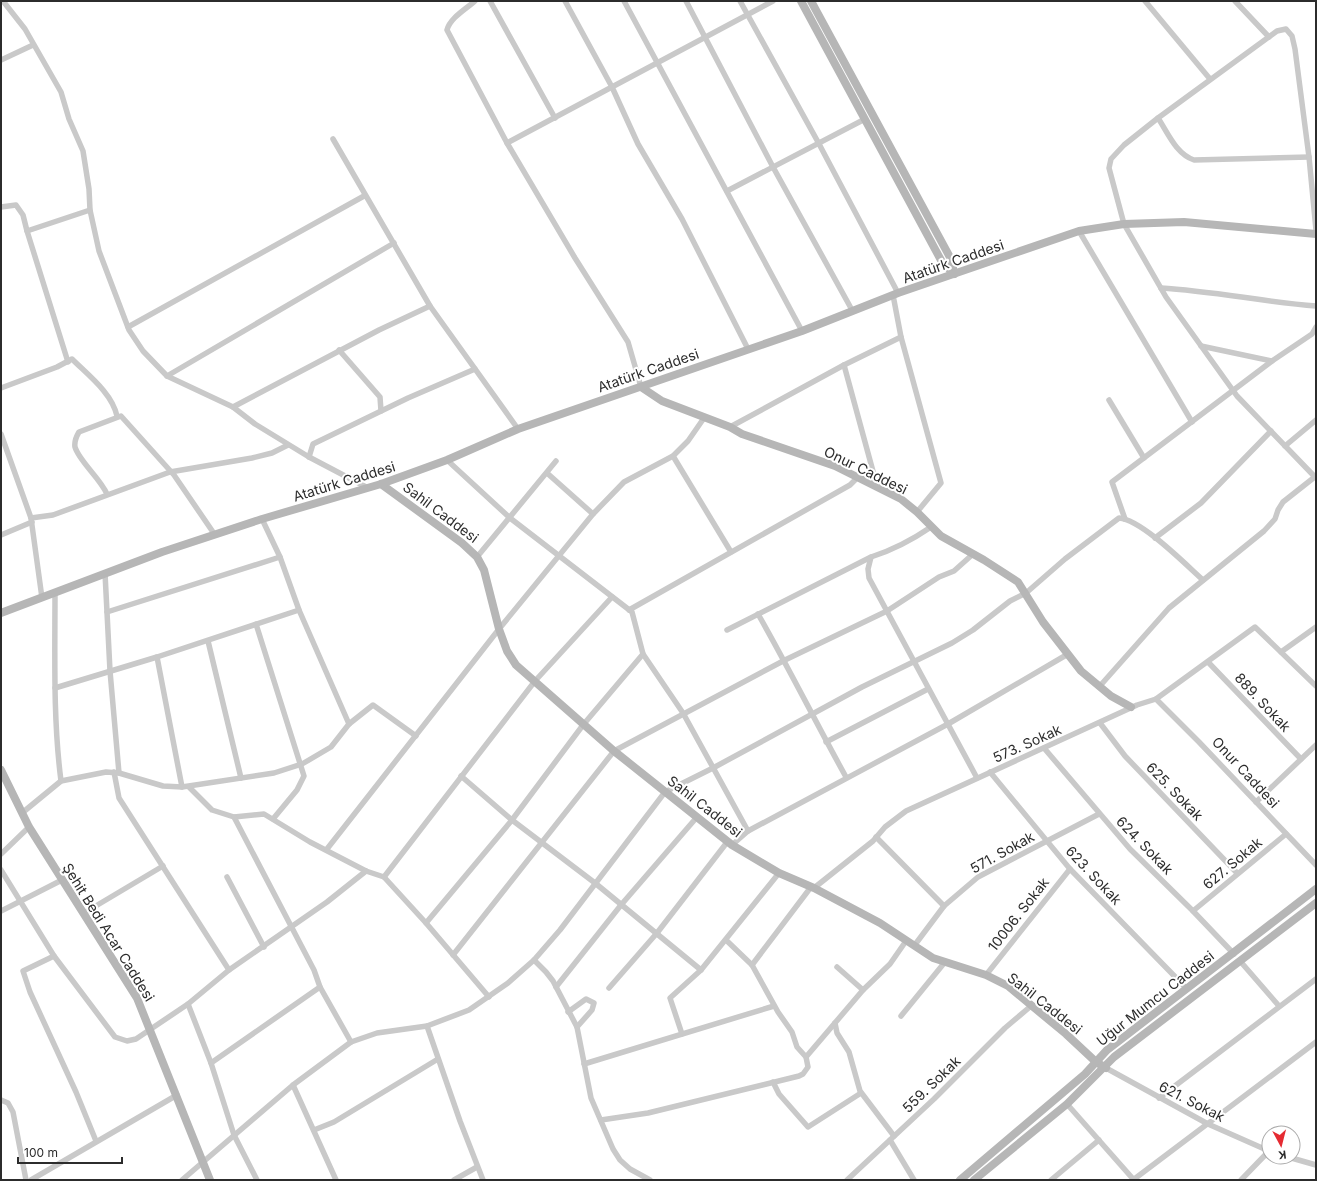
<svg xmlns="http://www.w3.org/2000/svg" width="1317" height="1181" viewBox="0 0 1317 1181" font-family="Inter,sans-serif">
<style>
.lines{fill:none;stroke-linecap:round;stroke-linejoin:round}
.street{stroke:#c9c9c9;stroke-width:5.5}
.secondary{stroke:#b6b6b6;stroke-width:8}
.labels{text-anchor:middle;dominant-baseline:central;stroke-width:4;stroke-linejoin:round;paint-order:stroke}
.street-label{font-size:14px;fill:#2c2c2c;stroke:#fff}
</style>
<rect width="100%" height="100%" fill="#fff"/>
<g class="lines">
<g class="street">
<path d="M3,1L25,29L61,92L69,119L83,151L89,189L90,210L99,251L129,330L143,351L167,376L233,407L255,424L309,457L368,488"/>
<path d="M475,1C466,9 450,18 447,30L507,143L575,258L628,342L641,387"/>
<path d="M490,1L555,118"/>
<path d="M565,1L612,87L638,144L682,219L748,349"/>
<path d="M624,1L802,331"/>
<path d="M686,1L773,167L852,310"/>
<path d="M740,1L818,142L898,293"/>
<path d="M1145,1L1210,79"/>
<path d="M1235,1L1269,37"/>
<path d="M1,60L33,45"/>
<path d="M1158,118C1168,133 1176,154 1194,160L1309,157"/>
<path d="M333,139L430,306L518,429"/>
<path d="M507,143L773,1"/>
<path d="M727,191L865,119"/>
<path d="M1,207L16,205L23,215L27,231"/>
<path d="M1079,231L1192,422"/>
<path d="M1161,288C1213,291 1264,302 1316,306"/>
<path d="M893,295L901,337L941,483L917,512"/>
<path d="M128,327L364,196"/>
<path d="M1201,346L1272,361L1312,334L1316,327"/>
<path d="M339,350L380,397L381,411"/>
<path d="M68,362L27,231L90,210"/>
<path d="M844,365L877,486"/>
<path d="M167,376L394,243"/>
<path d="M1,388L57,367L72,359C88,375 112,393 117,416"/>
<path d="M1109,400L1144,458"/>
<path d="M233,407L379,330L430,306"/>
<path d="M730,427L844,365L901,337"/>
<path d="M1,434L31,518L53,515L170,472L252,458L272,453L288,445"/>
<path d="M1285,446L1316,420"/>
<path d="M673,456L731,552"/>
<path d="M309,457L313,444L408,398L475,369"/>
<path d="M447,460L510,518L632,612L643,654L683,713L748,831"/>
<path d="M547,473L593,514"/>
<path d="M1315,477L1237,396L1166,297L1124,224L1109,168L1111,159L1124,145L1158,118L1277,31L1286,29L1292,36L1295,49L1309,157L1316,230"/>
<path d="M107,494C100,478 79,461 75,447C74,441 76,437 79,432L121,416L174,475L215,535"/>
<path d="M31,518L42,598"/>
<path d="M262,519L280,557L299,610L349,724"/>
<path d="M1125,519L1112,482L1272,361"/>
<path d="M931,527C912,540 893,550 871,557L868,569L869,578L977,778"/>
<path d="M1,535L32,522"/>
<path d="M1155,538L1201,503L1271,431"/>
<path d="M477,557L556,461"/>
<path d="M105,573L110,671L119,773"/>
<path d="M55,593C55,656 53,719 61,781"/>
<path d="M629,610L850,485L857,478"/>
<path d="M107,612L280,557"/>
<path d="M758,614C789,668 816,723 846,777"/>
<path d="M256,624L304,776L297,790L273,819"/>
<path d="M727,630L871,557"/>
<path d="M208,641L241,778"/>
<path d="M1281,652L1316,627"/>
<path d="M157,657L182,787"/>
<path d="M1208,662L1301,759"/>
<path d="M1099,687L1169,608L1264,531L1275,519L1278,510L1283,502L1316,476"/>
<path d="M55,688L157,657L299,610"/>
<path d="M1156,699L1199,742L1316,865"/>
<path d="M1100,723L1125,756L1237,873"/>
<path d="M826,742L928,689"/>
<path d="M1044,748L1130,849L1193,911L1234,954"/>
<path d="M114,772L119,798L229,970"/>
<path d="M990,772L1070,869L1187,989"/>
<path d="M461,776L512,820L595,883L701,970"/>
<path d="M189,787L212,810L234,817L264,814L310,842L366,871L384,877L426,923L489,997"/>
<path d="M1256,802L1316,745"/>
<path d="M22,813L61,781L106,772L119,773L163,786L182,787L274,773L302,764L331,747L349,724L373,705L416,736"/>
<path d="M876,837L944,906"/>
<path d="M732,845L748,831L948,724L1068,654"/>
<path d="M327,849L499,629L593,514L624,482L673,456L688,441L704,418"/>
<path d="M1,854L29,827"/>
<path d="M1,870L54,956L115,1037L127,1041L136,1039L188,1004L229,970L327,902L366,871"/>
<path d="M227,877L264,947"/>
<path d="M384,877L535,681L612,597"/>
<path d="M814,888L873,841L885,827L906,811L1137,705L1156,699L1255,627L1316,686"/>
<path d="M1,911L62,880"/>
<path d="M1193,911L1286,834"/>
<path d="M84,913L163,866"/>
<path d="M426,923L512,820L583,725L643,654"/>
<path d="M914,946L944,906L978,877L1099,814"/>
<path d="M453,955L614,751L785,660L887,611L939,577L954,571L973,554"/>
<path d="M54,956L23,971L30,992L76,1092L96,1141"/>
<path d="M534,960L546,972L553,981L577,1027L591,1098L613,1149L620,1160L630,1169L650,1180"/>
<path d="M1240,961L1279,1006"/>
<path d="M752,965L811,887"/>
<path d="M837,967L863,990"/>
<path d="M986,975L1070,869"/>
<path d="M320,987L351,1042"/>
<path d="M556,987L621,905L697,817"/>
<path d="M609,988L657,933L728,841"/>
<path d="M188,1004L211,1063L234,1135L257,1180"/>
<path d="M568,1012L586,999L594,1003L592,1010L577,1027"/>
<path d="M901,1016L945,962"/>
<path d="M835,1023L837,1033L849,1052L860,1091L894,1136"/>
<path d="M427,1026L460,1121L483,1180"/>
<path d="M682,1034L670,998L701,970L779,873"/>
<path d="M806,1057L863,990L890,964L906,941"/>
<path d="M211,1063L320,987L314,970L234,817"/>
<path d="M584,1064L774,1006"/>
<path d="M1106,1068L1208,1124L1269,1151"/>
<path d="M773,1082L779,1094L808,1127L861,1093"/>
<path d="M293,1085L336,1180"/>
<path d="M1159,1098L1316,979"/>
<path d="M1,1100L8,1103L13,1112L26,1180"/>
<path d="M1067,1104L1134,1180"/>
<path d="M601,1120L648,1113L799,1076L803,1074L808,1067L806,1057L797,1047L792,1032L778,1012L752,965L726,940"/>
<path d="M314,1130L334,1122L438,1059"/>
<path d="M890,1140L914,1180"/>
<path d="M1288,1157L1316,1165"/>
<path d="M31,1180L177,1095"/>
<path d="M182,1180L293,1085L351,1042L377,1033L427,1026L469,1010L508,983L534,960L560,930L665,792L713,768L862,687L952,643L973,630L1010,601L1026,593L1065,559L1119,518C1142,520 1185,564 1203,580"/>
<path d="M454,1180L477,1167"/>
<path d="M847,1180L934,1099L1005,1028L1031,1006"/>
<path d="M1051,1180L1099,1140"/>
<path d="M1133,1180L1316,1042"/>
<path d="M1241,1180L1269,1151"/>
</g>
<g class="secondary">
<path d="M801,1L942,262L954,274"/>
<path d="M811,1L952,261L954,274"/>
<path d="M641,387L662,401L730,427L742,434L835,466L901,499L917,512L941,536L984,560L1018,582L1043,622L1081,671L1111,696L1131,707"/>
<path d="M381,484L462,543L477,557L484,570L499,629L507,651L516,665L614,751L732,845L779,873L814,888L880,923L933,958L986,975L1008,986L1066,1034L1096,1062L1106,1068"/>
<path d="M1,613L162,552L262,519L381,484L447,460L518,429L802,331L898,293L1079,231L1124,224L1184,222L1316,234"/>
<path d="M1,770L29,827L137,998L210,1180"/>
<path d="M960,1180L1085,1074L1107,1050L1316,889"/>
<path d="M974,1180L1067,1104L1114,1057L1316,903"/>
</g>
</g>
<g class="labels">
<g class="street-label">
<text transform="translate(953 261) rotate(-19)">Atatürk Caddesi</text>
<text transform="translate(648 370) rotate(-19)">Atatürk Caddesi</text>
<text transform="translate(866 470) rotate(26)">Onur Caddesi</text>
<text transform="translate(344 481) rotate(-17)">Atatürk Caddesi</text>
<text transform="translate(441 512) rotate(37)">Sahil Caddesi</text>
<text transform="translate(1263 702) rotate(47)">889. Sokak</text>
<text transform="translate(1027 743) rotate(-24)">573. Sokak</text>
<text transform="translate(1246 772) rotate(47)">Onur Caddesi</text>
<text transform="translate(1175 791) rotate(46)">625. Sokak</text>
<text transform="translate(705 806) rotate(38)">Sahil Caddesi</text>
<text transform="translate(1145 845) rotate(46)">624. Sokak</text>
<text transform="translate(1002 852) rotate(-29)">571. Sokak</text>
<text transform="translate(1232 863) rotate(-40)">627. Sokak</text>
<text transform="translate(1094 875) rotate(47)">623. Sokak</text>
<text transform="translate(1018 914) rotate(-52)">10006. Sokak</text>
<text transform="translate(109 932) rotate(58)">Şehit Bedi Acar Caddesi</text>
<text transform="translate(1155 998) rotate(-38)">Uğur Mumcu Caddesi</text>
<text transform="translate(1045 1003) rotate(38)">Sahil Caddesi</text>
<text transform="translate(931 1084) rotate(-44)">559. Sokak</text>
<text transform="translate(1192 1101) rotate(27)">621. Sokak</text>
</g>
</g>
<rect width="1317" height="1181" fill="none" stroke="#2c2c2c" stroke-width="4"/>
<g transform="translate(1281 1145) rotate(173)"><circle r="19" fill="#ffffff" stroke="#ababab"/>
<path d="M0-3L7 15L0 10L-7 15Z" fill="#e52b32"/>
<text y="-6" font-size="11" font-weight="bold" text-anchor="middle" fill="#2c2c2c">K</text>
</g>
<path d="M18 1157v6h104v-6" fill="none" stroke="#2c2c2c" stroke-width="2"/>
<text x="24" y="1157" font-size="12" fill="#2c2c2c" stroke="#ffffff" stroke-width="3" paint-order="stroke">100 m</text>
</svg>
